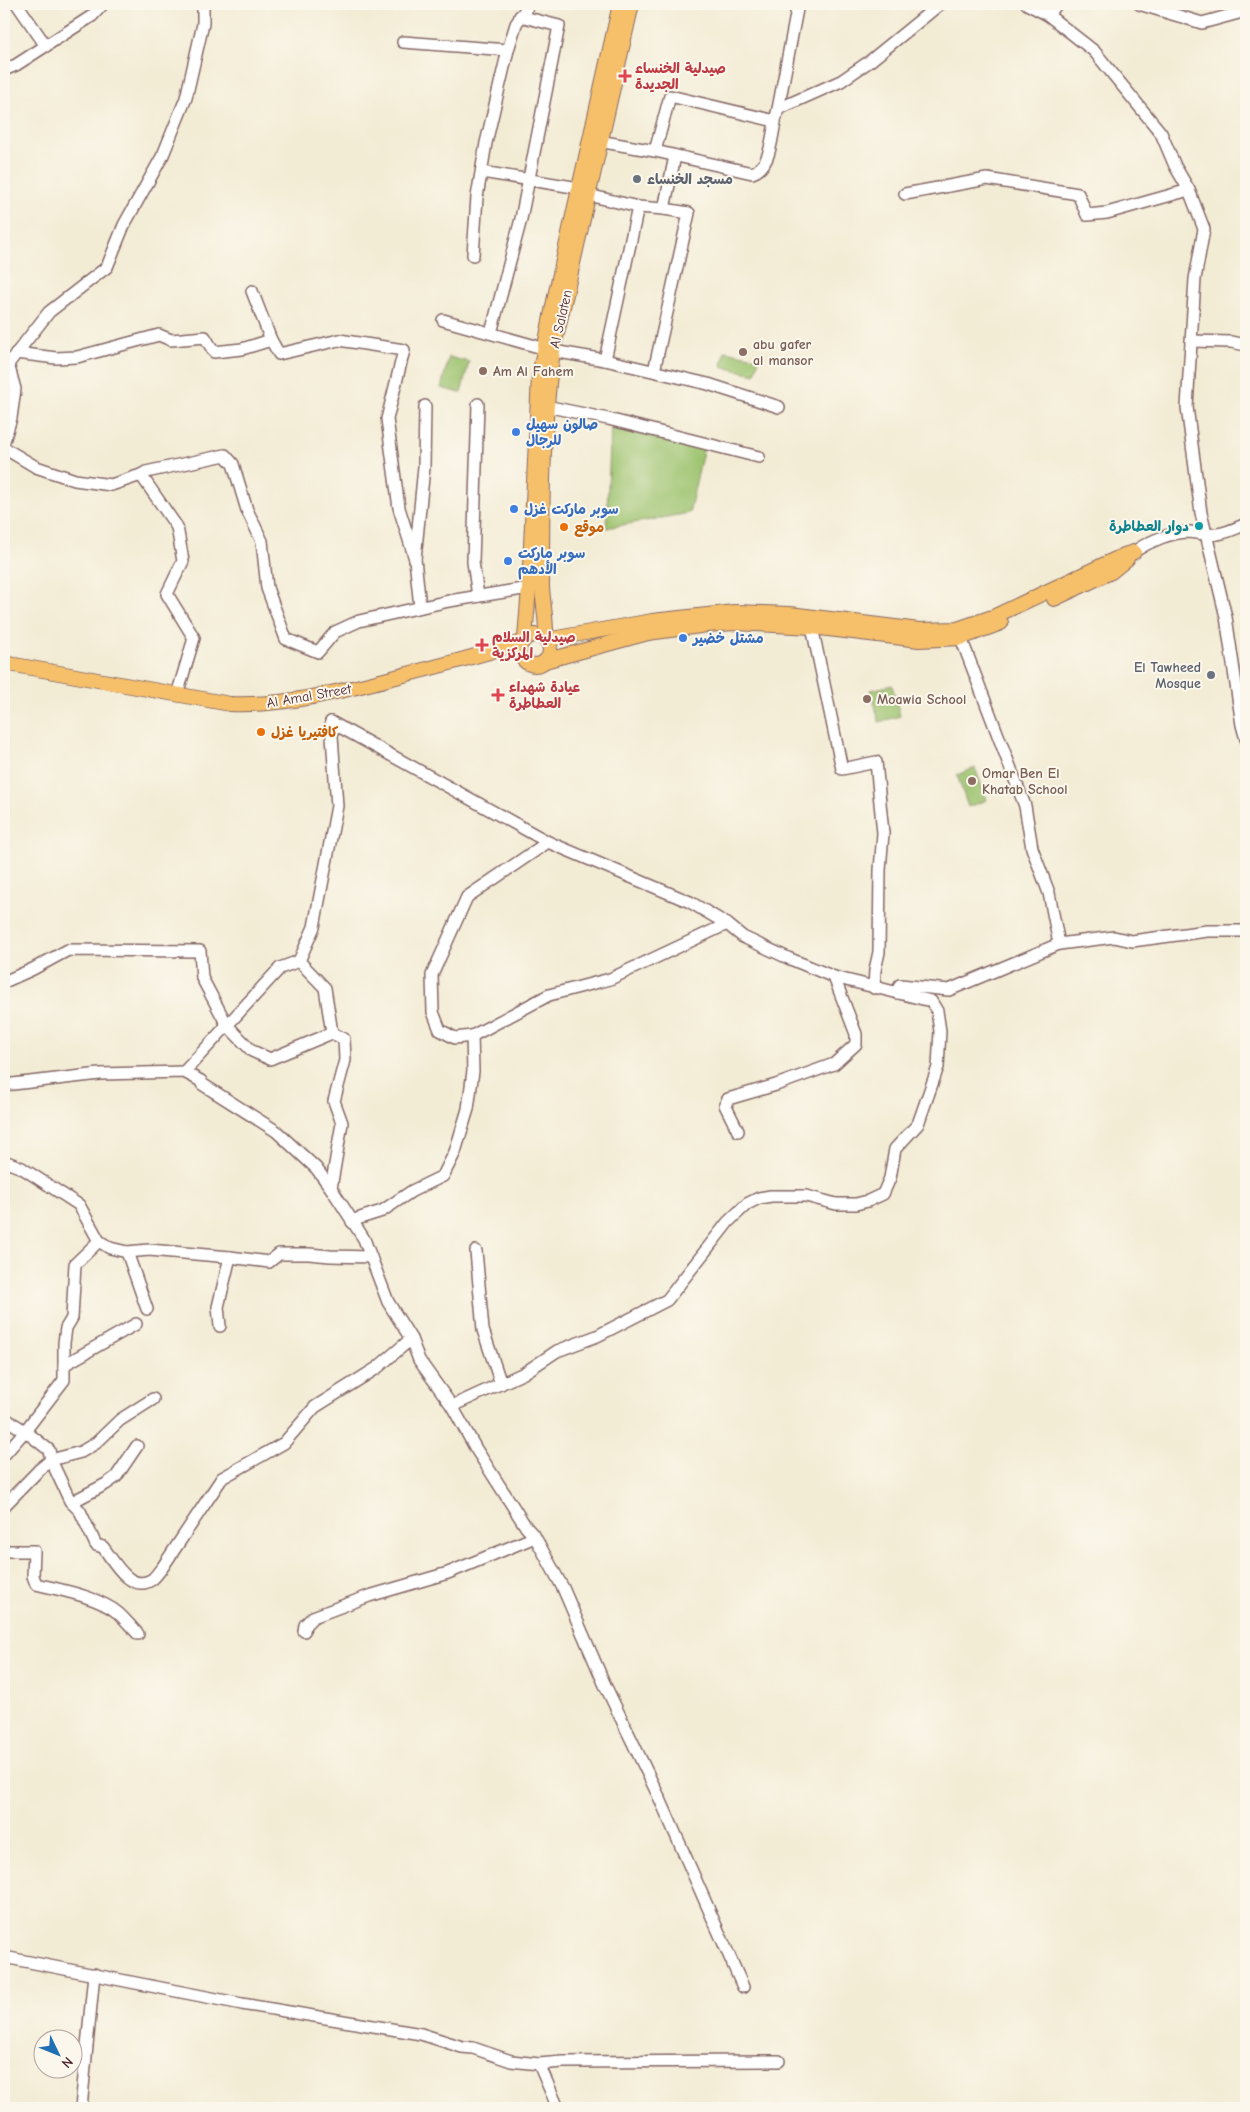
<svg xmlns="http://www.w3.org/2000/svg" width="1250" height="2112" viewBox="0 0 1250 2112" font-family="'Comic Neue','Playpen Sans Arabic',sans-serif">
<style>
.green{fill:#9dc36e;stroke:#74714c}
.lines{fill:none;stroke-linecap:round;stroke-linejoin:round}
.minor-casing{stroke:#856766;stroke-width:14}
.major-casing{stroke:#856766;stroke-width:16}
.minor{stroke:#fff;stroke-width:11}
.major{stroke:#f6c06b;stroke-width:14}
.health-dot{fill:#e0444e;stroke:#fbf7ec;stroke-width:2}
.worship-dot{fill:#6b7280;stroke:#fbf7ec;stroke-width:2}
.education-dot{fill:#8d6e63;stroke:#fbf7ec;stroke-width:2}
.shop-dot{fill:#3f7fe0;stroke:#fbf7ec;stroke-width:2}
.culture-dot{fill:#0f9aa8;stroke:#fbf7ec;stroke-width:2}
.food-dot{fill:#e8710a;stroke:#fbf7ec;stroke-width:2}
.labels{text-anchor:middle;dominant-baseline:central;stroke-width:4;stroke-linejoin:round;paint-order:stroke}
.health-label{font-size:14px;font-weight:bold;fill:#be3a42;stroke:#fbf7ec;text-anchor:start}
.worship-label{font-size:14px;font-weight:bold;fill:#5b616d;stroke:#fbf7ec;text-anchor:start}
.street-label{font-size:14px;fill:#4a1f2b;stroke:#fbf7ec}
.education-label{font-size:14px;font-weight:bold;fill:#785e54;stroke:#fbf7ec;text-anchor:start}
.shop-label{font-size:14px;font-weight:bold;fill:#366cbe;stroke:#fbf7ec;text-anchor:start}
.culture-label{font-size:14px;font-weight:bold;fill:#0d838f;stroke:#fbf7ec;text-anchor:end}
.food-label{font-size:14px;font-weight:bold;fill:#c56008;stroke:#fbf7ec;text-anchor:start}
</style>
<rect width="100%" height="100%" fill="#fbf7ec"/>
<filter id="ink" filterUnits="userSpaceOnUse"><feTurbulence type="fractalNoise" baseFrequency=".02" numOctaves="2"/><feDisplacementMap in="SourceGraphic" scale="10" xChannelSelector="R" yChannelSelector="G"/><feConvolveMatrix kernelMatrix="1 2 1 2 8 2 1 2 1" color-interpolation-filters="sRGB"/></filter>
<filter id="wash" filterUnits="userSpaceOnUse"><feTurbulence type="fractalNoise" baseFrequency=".0096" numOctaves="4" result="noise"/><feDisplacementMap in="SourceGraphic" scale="20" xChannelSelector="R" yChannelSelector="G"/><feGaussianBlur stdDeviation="1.12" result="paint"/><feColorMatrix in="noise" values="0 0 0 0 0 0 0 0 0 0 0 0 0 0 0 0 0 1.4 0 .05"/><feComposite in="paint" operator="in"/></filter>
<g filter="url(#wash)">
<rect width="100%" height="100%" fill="#f3ecd5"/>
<g class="green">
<path d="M725,351L759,358L755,374L722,367Z"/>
<path d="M449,357L469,362L461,393L441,388Z"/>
<path d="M611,428L704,447L689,513L606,528Z"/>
<path d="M892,685L900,716L879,722L871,690Z"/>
<path d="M975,768L987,800L968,807L957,775Z"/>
</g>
</g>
<g filter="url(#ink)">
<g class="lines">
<g class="minor-casing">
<g id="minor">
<path d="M17,4L46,46"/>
<path d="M1027,4L1048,15L1094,51L1161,133L1175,166L1189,190L1204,229L1195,279L1187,407L1201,513L1226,617L1242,725L1246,739"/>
<path d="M1139,4L1202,23L1246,11"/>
<path d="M1048,15L1057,4"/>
<path d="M403,42L508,50"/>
<path d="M4,70L16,65L92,16L103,4"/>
<path d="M778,109L798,4"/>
<path d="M593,140L655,151L752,173C771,167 771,139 775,123"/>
<path d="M655,151L670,96L775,121L778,109L841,81L870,61L940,4"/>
<path d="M482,172L579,188"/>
<path d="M580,193L638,207L664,209L675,156"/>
<path d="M905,194L987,179L1078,194L1087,215L1107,213L1189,190"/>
<path d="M473,255L477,197L486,143L508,50L516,24L529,4"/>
<path d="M252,291L271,340L279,354L339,340L404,350L387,419L399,508L415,559"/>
<path d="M443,320L553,351L605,360L708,384L779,407"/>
<path d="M491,333L521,219L559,26L520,16"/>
<path d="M1191,341L1231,342L1246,345"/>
<path d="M16,353L56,358L77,357L159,335L171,340L205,337L214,352L242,349L271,340"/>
<path d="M605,360L638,207"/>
<path d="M4,363L8,364L15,389L11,418L4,441"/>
<path d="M8,364L49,312L107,267L124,225L163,155L186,98L203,24V4"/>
<path d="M654,371L689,213L664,209"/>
<path d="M478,404L473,562L478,596"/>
<path d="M541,405L608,419L759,457"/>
<path d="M4,448L36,467L75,480L111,485L141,475L177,527L183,561L167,594L194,638L177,695"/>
<path d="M141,475L146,472L225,455L233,464L247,510L262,541L267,588L286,639L318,652L335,632L359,621L449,601L529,588"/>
<path d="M1135,551C1150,541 1171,532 1190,532C1199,533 1207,536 1217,534C1227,533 1237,528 1246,524"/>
<path d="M420,607L415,559L424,467L425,406"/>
<path d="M812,627L842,769L876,762L883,833L880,870L879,952L875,970L874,988"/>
<path d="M961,638L1025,806L1032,848L1049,893L1059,944"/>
<path d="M331,722L548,842L690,902L727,924L743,937L788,958L834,977L931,1001L937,1011L940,1031L938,1067L918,1124L895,1149L890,1178L883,1194L868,1201L856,1204H836L806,1196H771L759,1198L747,1204L728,1222L667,1300L597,1336L557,1351L524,1373L452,1406"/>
<path d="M548,842L467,897L432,975L433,1012L440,1030L455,1038L472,1036L549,995L610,979L727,924"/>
<path d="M299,961L325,988L332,1033L344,1039L345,1060L334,1101L342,1123L331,1188"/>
<path d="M4,982L33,969L68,950L200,951L202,978L227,1025L252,1051L270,1059L332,1033"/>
<path d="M897,993L900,985L949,990L1059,944L1114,937L1132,941L1207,931H1246"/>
<path d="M184,1072L280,968L299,961L314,927L337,806L331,722"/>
<path d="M4,1085L100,1074L184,1072L201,1081L202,1084L276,1131L316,1168L331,1188L364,1239L388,1302L411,1339L419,1360L452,1406L476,1449L526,1527L535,1537L563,1588L604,1683L660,1799L743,1987"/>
<path d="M738,1131L725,1105L728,1099L776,1085L834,1064L856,1044V1034L834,977"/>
<path d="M4,1161L22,1168L79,1205L99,1241L110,1248L127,1252L149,1250L230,1257L218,1307L220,1326"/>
<path d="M352,1222L357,1219L382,1211L412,1191L443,1176L455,1152L468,1109L473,1071L472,1036"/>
<path d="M476,1251L483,1330L501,1384"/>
<path d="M127,1252L147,1309"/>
<path d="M230,1257L269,1262L279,1254H309L330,1256L371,1257"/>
<path d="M64,1365L136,1324"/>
<path d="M153,1399L120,1420L96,1443L81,1452L51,1460L70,1501L80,1511L96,1545L103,1547C113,1560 130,1593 151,1580C155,1578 158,1572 162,1568L222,1478L284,1443L315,1407L377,1368L411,1339"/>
<path d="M4,1418L25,1431L64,1380V1343L66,1328L72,1318L75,1264L99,1241"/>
<path d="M4,1455L25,1431L49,1450L51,1460L39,1470L4,1506"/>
<path d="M72,1502L106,1484L116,1477L137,1446"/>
<path d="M4,1551H34L33,1576L36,1584C61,1590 99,1597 118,1613C125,1619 131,1627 138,1634"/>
<path d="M304,1631L305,1625L313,1617L369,1596L448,1573L535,1537"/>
<path d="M4,1957L242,2004L421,2034L462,2047L473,2048L511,2061L539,2064L562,2062L779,2061"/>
<path d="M539,2064L558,2108"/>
<path d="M81,2108L94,1974"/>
</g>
</g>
<g class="major-casing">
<g id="major">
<path d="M632,4L553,351C542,428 542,508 542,587C543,604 547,622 546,640L652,621L735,612L790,614L919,630L957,629L995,616L1124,555L1134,552"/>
<path d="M1054,599L1111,572L1127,559"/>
<circle cx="535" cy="650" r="15"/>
<path d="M525,638L529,588L539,376L554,301L620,4"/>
<path d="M545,661L648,633L707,625L735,623L812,627L919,640L961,638L1001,623"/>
<path d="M4,663L230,704C287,706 338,692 392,678C436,667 479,656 522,642"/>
</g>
</g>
<use href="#minor" class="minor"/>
<use href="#major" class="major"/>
</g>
</g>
<g class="health-dot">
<path d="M622.5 68.5h5v5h5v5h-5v5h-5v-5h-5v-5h5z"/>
<path d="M479.5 637.5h5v5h5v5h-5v5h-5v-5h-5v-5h5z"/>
<path d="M495.5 687.5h5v5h5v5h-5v5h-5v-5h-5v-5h5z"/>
</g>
<g class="worship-dot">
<circle cx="637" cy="179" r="5"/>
<circle cx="1211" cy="675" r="5"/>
</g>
<g class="education-dot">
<circle cx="743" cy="352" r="5"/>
<circle cx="483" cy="371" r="5"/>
<circle cx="867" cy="699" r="5"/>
<circle cx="972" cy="781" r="5"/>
</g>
<g class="shop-dot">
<circle cx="516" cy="432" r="5"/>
<circle cx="514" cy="509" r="5"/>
<circle cx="508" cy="561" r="5"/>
<circle cx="683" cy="638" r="5"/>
</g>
<circle class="culture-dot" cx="1199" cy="526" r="5"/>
<g class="food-dot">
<circle cx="564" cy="527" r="5"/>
<circle cx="261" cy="732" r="5"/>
</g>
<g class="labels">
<g class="health-label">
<text x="635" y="68">صيدلية الخنساء<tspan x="635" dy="16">الجديدة</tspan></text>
<text x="492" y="637">صيدلية السلام<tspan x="492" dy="16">المركزية</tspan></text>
<text x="509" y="687">عيادة شهداء<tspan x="509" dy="16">العطاطرة</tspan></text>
</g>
<g class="worship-label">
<text x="647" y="179">مسجد الخنساء</text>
<text x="1201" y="667" text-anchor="end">El Tawheed<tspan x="1201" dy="16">Mosque</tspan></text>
</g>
<g class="street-label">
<text transform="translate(561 319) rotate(-77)">Al Salaten</text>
<text transform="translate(309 696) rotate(-10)">Al Amal Street</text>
</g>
<g class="education-label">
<text x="753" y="344">abu gafer<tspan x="753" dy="16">al mansor</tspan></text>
<text x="493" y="371">Am Al Fahem</text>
<text x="877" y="699">Moawia School</text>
<text x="982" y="773">Omar Ben El<tspan x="982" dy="16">Khatab School</tspan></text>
</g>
<g class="shop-label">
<text x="526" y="424">صالون سهيل<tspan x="526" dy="16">للرجال</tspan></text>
<text x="524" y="509">سوبر ماركت غزل</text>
<text x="518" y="553">سوبر ماركت<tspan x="518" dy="16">الأدهم</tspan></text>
<text x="693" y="638">مشتل خضير</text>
</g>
<g class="culture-label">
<text x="1189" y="526">دوار العطاطرة</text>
</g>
<g class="food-label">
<text x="574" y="527">موقع</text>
<text x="271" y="732">كافتيريا غزل</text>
</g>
</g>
<rect width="1250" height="2112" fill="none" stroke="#fbf7ec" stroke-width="20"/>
<g transform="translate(58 2054) rotate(133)"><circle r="24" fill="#fbf7ec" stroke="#b4a19f"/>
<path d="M0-4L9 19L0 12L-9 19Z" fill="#1f6fb2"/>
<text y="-8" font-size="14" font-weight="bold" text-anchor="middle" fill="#4a1f2b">N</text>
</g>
</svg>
